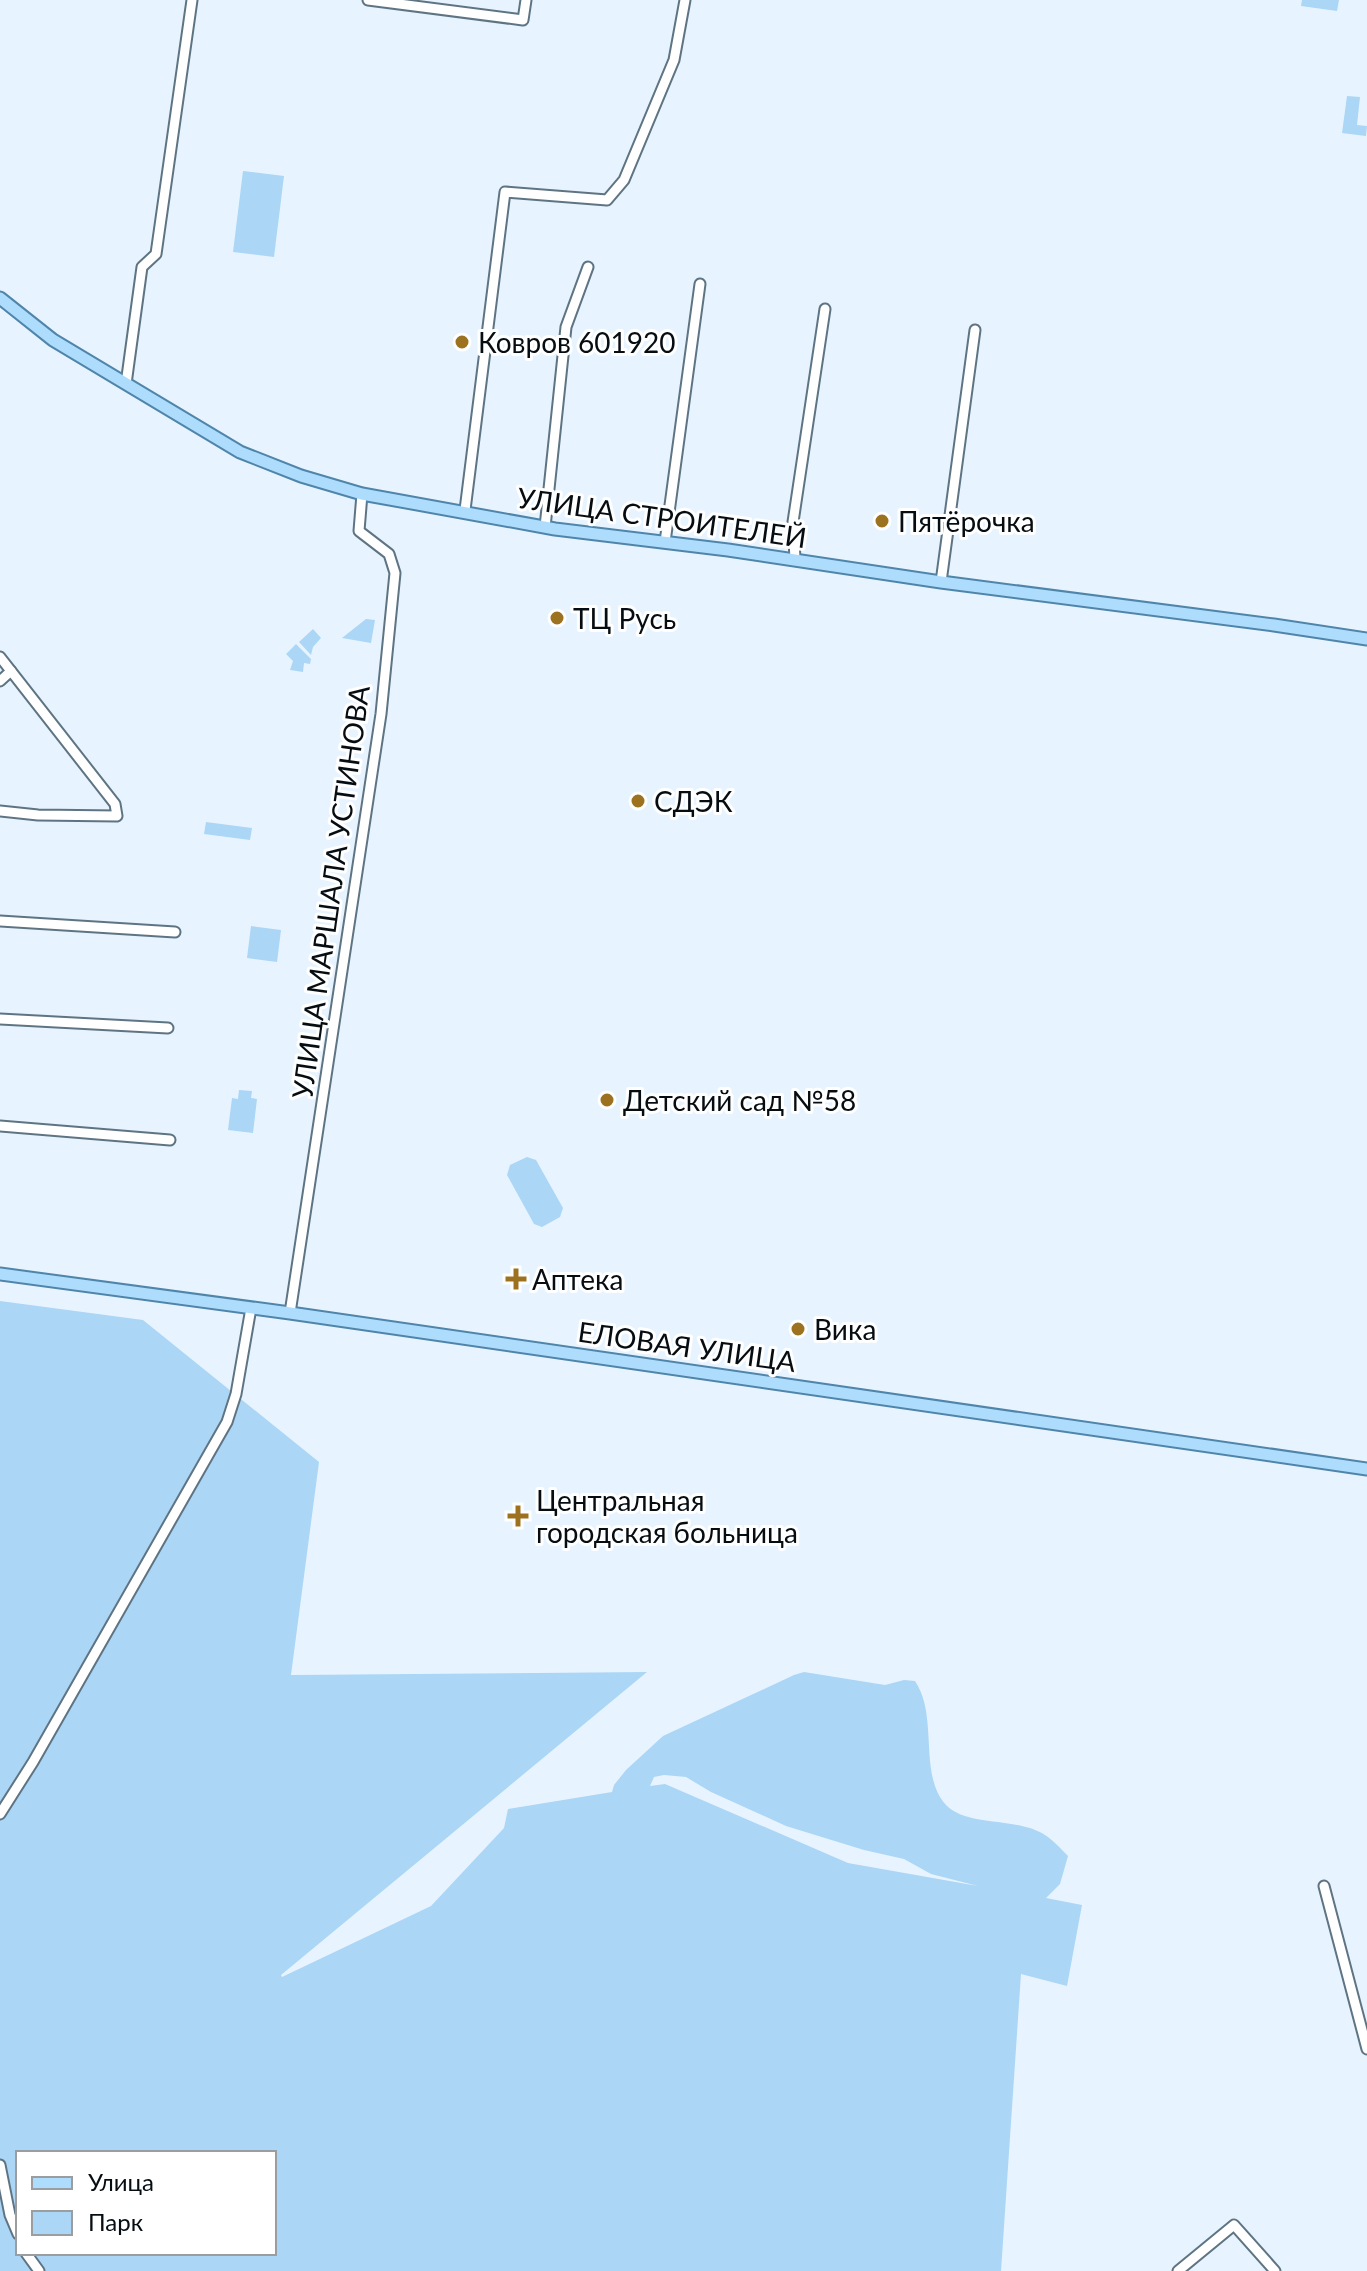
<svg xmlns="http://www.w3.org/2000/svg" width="1367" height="2271" viewBox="0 0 1367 2271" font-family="Lato,sans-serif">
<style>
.green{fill:#abd6f6;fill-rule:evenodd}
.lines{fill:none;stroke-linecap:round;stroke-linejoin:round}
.minor-casing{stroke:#5f7483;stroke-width:13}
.major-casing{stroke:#5085aa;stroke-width:15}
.minor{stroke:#fff;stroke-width:9}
.major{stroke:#aedcfd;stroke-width:11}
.poi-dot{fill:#9c7220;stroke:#fff;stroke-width:3}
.labels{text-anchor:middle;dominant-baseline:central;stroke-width:6;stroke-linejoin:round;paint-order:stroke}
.poi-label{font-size:28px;fill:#060d12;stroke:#fff;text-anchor:start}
.street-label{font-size:28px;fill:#060d12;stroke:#fff}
</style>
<rect width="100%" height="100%" fill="#e7f4ff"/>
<g class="green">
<path d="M1302,0H1339L1337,11L1301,6Z"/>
<path d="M1347,96L1360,97L1357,125L1367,126L1366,136L1342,133Z"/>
<path d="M243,171L284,176L274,257L233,252Z"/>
<path d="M366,619L375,620L371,643L342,638Z"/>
<path d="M313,629L321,638L313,647L311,655L299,642Z"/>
<path d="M296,644L311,659L310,664L304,663L303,672L290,670L293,661L286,654Z"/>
<path d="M206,822L252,828L250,840L204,834Z"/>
<path d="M251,926L281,930L277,962L247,958Z"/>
<path d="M239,1090L252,1091L251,1098L257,1099L253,1133L228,1130L232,1098L238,1099Z"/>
<path d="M527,1157L536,1160L563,1208L560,1217L542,1227L534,1224L507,1175L510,1165Z"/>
<path d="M0,1301L143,1320L319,1462L291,1675L647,1672L281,1975L282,1977L431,1906L504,1828L508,1809L612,1792L614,1785L626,1770L663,1736L794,1675L804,1672L885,1685L904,1680L915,1681C939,1716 918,1775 946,1805C967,1827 1018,1817 1045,1835C1053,1840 1061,1849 1068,1856L1060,1884L1046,1898L1082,1905L1067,1986L1021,1974L1001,2271H0ZM664,1775L686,1777L711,1792L786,1826L864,1850L904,1859L931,1874L978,1886L848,1863L665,1784L650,1786L654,1777ZM18,2153H274V2253H18Z"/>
</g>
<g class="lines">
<g class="minor-casing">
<g id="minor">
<path d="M368,0L523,20L526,0"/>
<path d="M126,384L142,267L156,254L192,0"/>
<path d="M465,510L505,192L607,200L624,180L674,60L685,0"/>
<path d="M545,527L566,327L588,267"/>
<path d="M665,542L700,284"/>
<path d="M795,559L793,522L825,309"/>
<path d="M941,582L975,330"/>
<path d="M0,657L115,804L117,816L38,815L0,811"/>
<path d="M0,681L11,671"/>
<path d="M0,921L175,932"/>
<path d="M0,1019L168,1028"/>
<path d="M0,1126L170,1140"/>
<path d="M290,1313L381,714L395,573L389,554L359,531L362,494"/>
<path d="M0,1814L33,1762L227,1422L236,1394L251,1308"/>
<path d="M1324,1886L1367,2049"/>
<path d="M0,2165L10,2215L18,2234"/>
<path d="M26,2253L39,2271"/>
<path d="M1178,2271L1234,2225L1275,2271"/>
</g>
</g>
<g class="major-casing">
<g id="major">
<path d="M0,298L53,340L240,452L301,476L362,494L555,529L728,550L941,582L1274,625L1367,639"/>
<path d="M0,1274L290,1313L1367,1469"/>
</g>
</g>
<use href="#minor" class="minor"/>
<use href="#major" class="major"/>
</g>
<g class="poi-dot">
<circle cx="462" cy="342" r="8"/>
<circle cx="882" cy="521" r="8"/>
<circle cx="557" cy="618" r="8"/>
<circle cx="638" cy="801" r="8"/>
<circle cx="607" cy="1100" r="8"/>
<path d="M512 1267h8v8h8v8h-8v8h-8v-8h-8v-8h8z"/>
<circle cx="798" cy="1329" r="8"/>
<path d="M514 1504h8v8h8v8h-8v8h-8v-8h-8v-8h8z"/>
</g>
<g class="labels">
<g class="poi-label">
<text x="478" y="342">Ковров 601920</text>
<text x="898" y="521">Пятёрочка</text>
<text x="573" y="618">ТЦ Русь</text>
<text x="654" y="801">СДЭК</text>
<text x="623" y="1100">Детский сад №58</text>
<text x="532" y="1279">Аптека</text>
<text x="814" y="1329">Вика</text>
<text x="536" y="1500">Центральная<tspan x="536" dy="32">городская больница</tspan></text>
</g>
<g class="street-label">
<text transform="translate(662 517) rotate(8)">УЛИЦА СТРОИТЕЛЕЙ</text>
<text transform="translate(330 892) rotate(-82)">УЛИЦА МАРШАЛА УСТИНОВА</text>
<text transform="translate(687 1346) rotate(8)">ЕЛОВАЯ УЛИЦА</text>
</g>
</g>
<rect x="16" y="2151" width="260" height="104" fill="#ffffff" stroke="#9b9ea0" stroke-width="2"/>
<rect x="32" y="2177" width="40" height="12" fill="#aedcfd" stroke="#9b9ea0" stroke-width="2"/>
<text x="88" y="2191" font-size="24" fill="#060d12">Улица</text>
<rect x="32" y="2211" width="40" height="24" fill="#abd6f6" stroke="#9b9ea0" stroke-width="2"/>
<text x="88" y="2231" font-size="24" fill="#060d12">Парк</text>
</svg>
